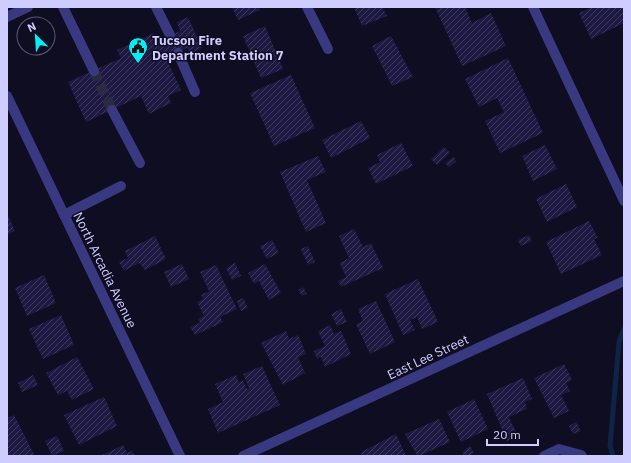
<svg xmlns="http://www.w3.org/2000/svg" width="631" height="463" viewBox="0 0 631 463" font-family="'IBM Plex Sans',sans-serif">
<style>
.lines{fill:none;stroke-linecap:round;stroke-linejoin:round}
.stream{stroke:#0c2545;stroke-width:5}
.building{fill:url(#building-hatch)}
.minor-tunnel{stroke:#2c2a42;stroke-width:10;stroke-dasharray:10 5;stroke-linecap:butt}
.minor{stroke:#383980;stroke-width:10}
.labels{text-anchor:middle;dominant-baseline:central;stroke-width:3;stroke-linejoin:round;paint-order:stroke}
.poi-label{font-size:13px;font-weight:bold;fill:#cfccff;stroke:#0f0d21;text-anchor:start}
.street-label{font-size:13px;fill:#cfccff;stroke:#0f0d21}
</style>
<defs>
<pattern id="building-hatch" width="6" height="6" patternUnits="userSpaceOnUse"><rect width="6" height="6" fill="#1e1942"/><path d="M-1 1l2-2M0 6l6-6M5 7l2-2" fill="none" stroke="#3e395e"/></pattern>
</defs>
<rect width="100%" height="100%" fill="#0f0d21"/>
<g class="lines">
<path class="stream" d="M613,456L610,446L619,342L624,329"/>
</g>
<g class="building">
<path d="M232,7H259L260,10L238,20Z"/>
<path d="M354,7H382L387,16L362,26Z"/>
<path d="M435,7H465L472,23L491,13L506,46L462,66Z"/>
<path d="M592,7H624V23L591,39L579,13Z"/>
<path d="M188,17L202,48L189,54L187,48L166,58L181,90L168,96L171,103L149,114L141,96L86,122L68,82L121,58L117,50L154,33L158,41L180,31L177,22Z"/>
<path d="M265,26L283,69L261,78L243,36Z"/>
<path d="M391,36L413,77L392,86L372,46Z"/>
<path d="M508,58L543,133L500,153L485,121L504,112L497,98L479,107L465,79Z"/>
<path d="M291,75L315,128L274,146L250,93Z"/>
<path d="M361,121L370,138L331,158L322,140Z"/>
<path d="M401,143L413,166L376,184L368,168L380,162L377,155Z"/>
<path d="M545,145L557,169L533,181L522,156Z"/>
<path d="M444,147L450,153L437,165L431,159Z"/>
<path d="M318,156L326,172L307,180L326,223L306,232L280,172Z"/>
<path d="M454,157L456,162L449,167L445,163Z"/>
<path d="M566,184L577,207L547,222L536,199Z"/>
<path d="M7,213L15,231L7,235Z"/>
<path d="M589,221L598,238L594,239L602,255L561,274L546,242Z"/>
<path d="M354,229L363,247L371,243L383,268L341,287L338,281L346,277L340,263L349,258L339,236Z"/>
<path d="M529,235L532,241L521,246L518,240Z"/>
<path d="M155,236L166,259L145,270L139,263L124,271L119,262L128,258L125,251Z"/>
<path d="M272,240L279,253L267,259L260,246Z"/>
<path d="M308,246L315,262L308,265L301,249Z"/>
<path d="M235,263L241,276L232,280L226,268Z"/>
<path d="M182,264L189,279L171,287L164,272Z"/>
<path d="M265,264L281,293L269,300L259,281L254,284L248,273Z"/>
<path d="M216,265L237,309L220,317L223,322L195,335L190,327L200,323L198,319L204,316L197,302L203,299L201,295L209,291L200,272Z"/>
<path d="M44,275L56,303L27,316L15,288Z"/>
<path d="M418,279L438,322L422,329L417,317L410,320L415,330L403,335L385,294Z"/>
<path d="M303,287L307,294L302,296L298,290Z"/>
<path d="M243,298L248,308L241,311L237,301Z"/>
<path d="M376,301L395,342L370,354L356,324L363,321L358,309Z"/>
<path d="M341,309L347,322L337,326L331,314Z"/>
<path d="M61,315L74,345L43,359L29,329Z"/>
<path d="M330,325L334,334L341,331L351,354L325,367L321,357L317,359L314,351L325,346L318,331Z"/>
<path d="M286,331L289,339L298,335L306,354L298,357L305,373L283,385L261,343Z"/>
<path d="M77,357L94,389L72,400L67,391L58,395L46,373Z"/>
<path d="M564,364L572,380L566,383L570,391L561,395L569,411L554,418L534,378Z"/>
<path d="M262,366L280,405L218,433L208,409L223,402L215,384L236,375L239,382L243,380L247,389L249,388L243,374Z"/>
<path d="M33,375L38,385L22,392L18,383Z"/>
<path d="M523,378L532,399L525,402L527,409L509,417L518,436L507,441L487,394Z"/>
<path d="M104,397L117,426L79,445L64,415Z"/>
<path d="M474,399L488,429L461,442L447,412Z"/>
<path d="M14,415L34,454L31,456H7V418Z"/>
<path d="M439,419L450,442L419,456H417L405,434Z"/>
<path d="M576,422L581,431L573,434L569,426Z"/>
<path d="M396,434L406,456H362L361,452Z"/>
<path d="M57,436L64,451L52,456L45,441Z"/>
<path d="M123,445L127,453L132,451L135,456H100Z"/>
<path d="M470,446L474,453L469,456H464L462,452Z"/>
</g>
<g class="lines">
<path class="minor-tunnel" d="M94,71L112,110"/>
<g class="minor">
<path d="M63,7L94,71"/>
<path d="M156,7L170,35"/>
<path d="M307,7L328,49"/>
<path d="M533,7L624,201"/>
<path d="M7,17L28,7"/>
<path d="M178,53L195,92"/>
<path d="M7,96L180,456"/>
<path d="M112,110L140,163"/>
<path d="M64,215L121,186"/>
<path d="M243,456L624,281"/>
<path d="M544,456L559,449L581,455L582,456"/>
</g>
</g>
<defs>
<g id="civic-pin" transform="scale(1)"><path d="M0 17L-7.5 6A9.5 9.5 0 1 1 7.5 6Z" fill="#00eff7" stroke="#0f0d21"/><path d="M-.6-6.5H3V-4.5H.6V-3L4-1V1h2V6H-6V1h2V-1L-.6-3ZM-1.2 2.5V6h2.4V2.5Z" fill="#111"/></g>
</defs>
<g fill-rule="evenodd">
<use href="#civic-pin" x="138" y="47"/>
</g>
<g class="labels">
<g class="poi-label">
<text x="152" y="40">Tucson Fire<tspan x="152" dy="15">Department Station 7</tspan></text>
</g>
<g class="street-label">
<text transform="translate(105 270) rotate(64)">North Arcadia Avenue</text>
<text transform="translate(428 357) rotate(-25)">East Lee Street</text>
</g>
</g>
<rect width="631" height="463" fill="none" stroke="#cfccff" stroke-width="16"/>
<g transform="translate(36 36) rotate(335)"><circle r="19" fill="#0f0d21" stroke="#5c597a"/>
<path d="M0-3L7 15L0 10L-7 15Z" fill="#00eff7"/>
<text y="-6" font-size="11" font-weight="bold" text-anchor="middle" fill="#cfccff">N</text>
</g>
<path d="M487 439v6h51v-6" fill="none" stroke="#cfccff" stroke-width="2"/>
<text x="493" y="439" font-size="12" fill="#cfccff" stroke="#0f0d21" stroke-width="3" paint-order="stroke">20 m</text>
</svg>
